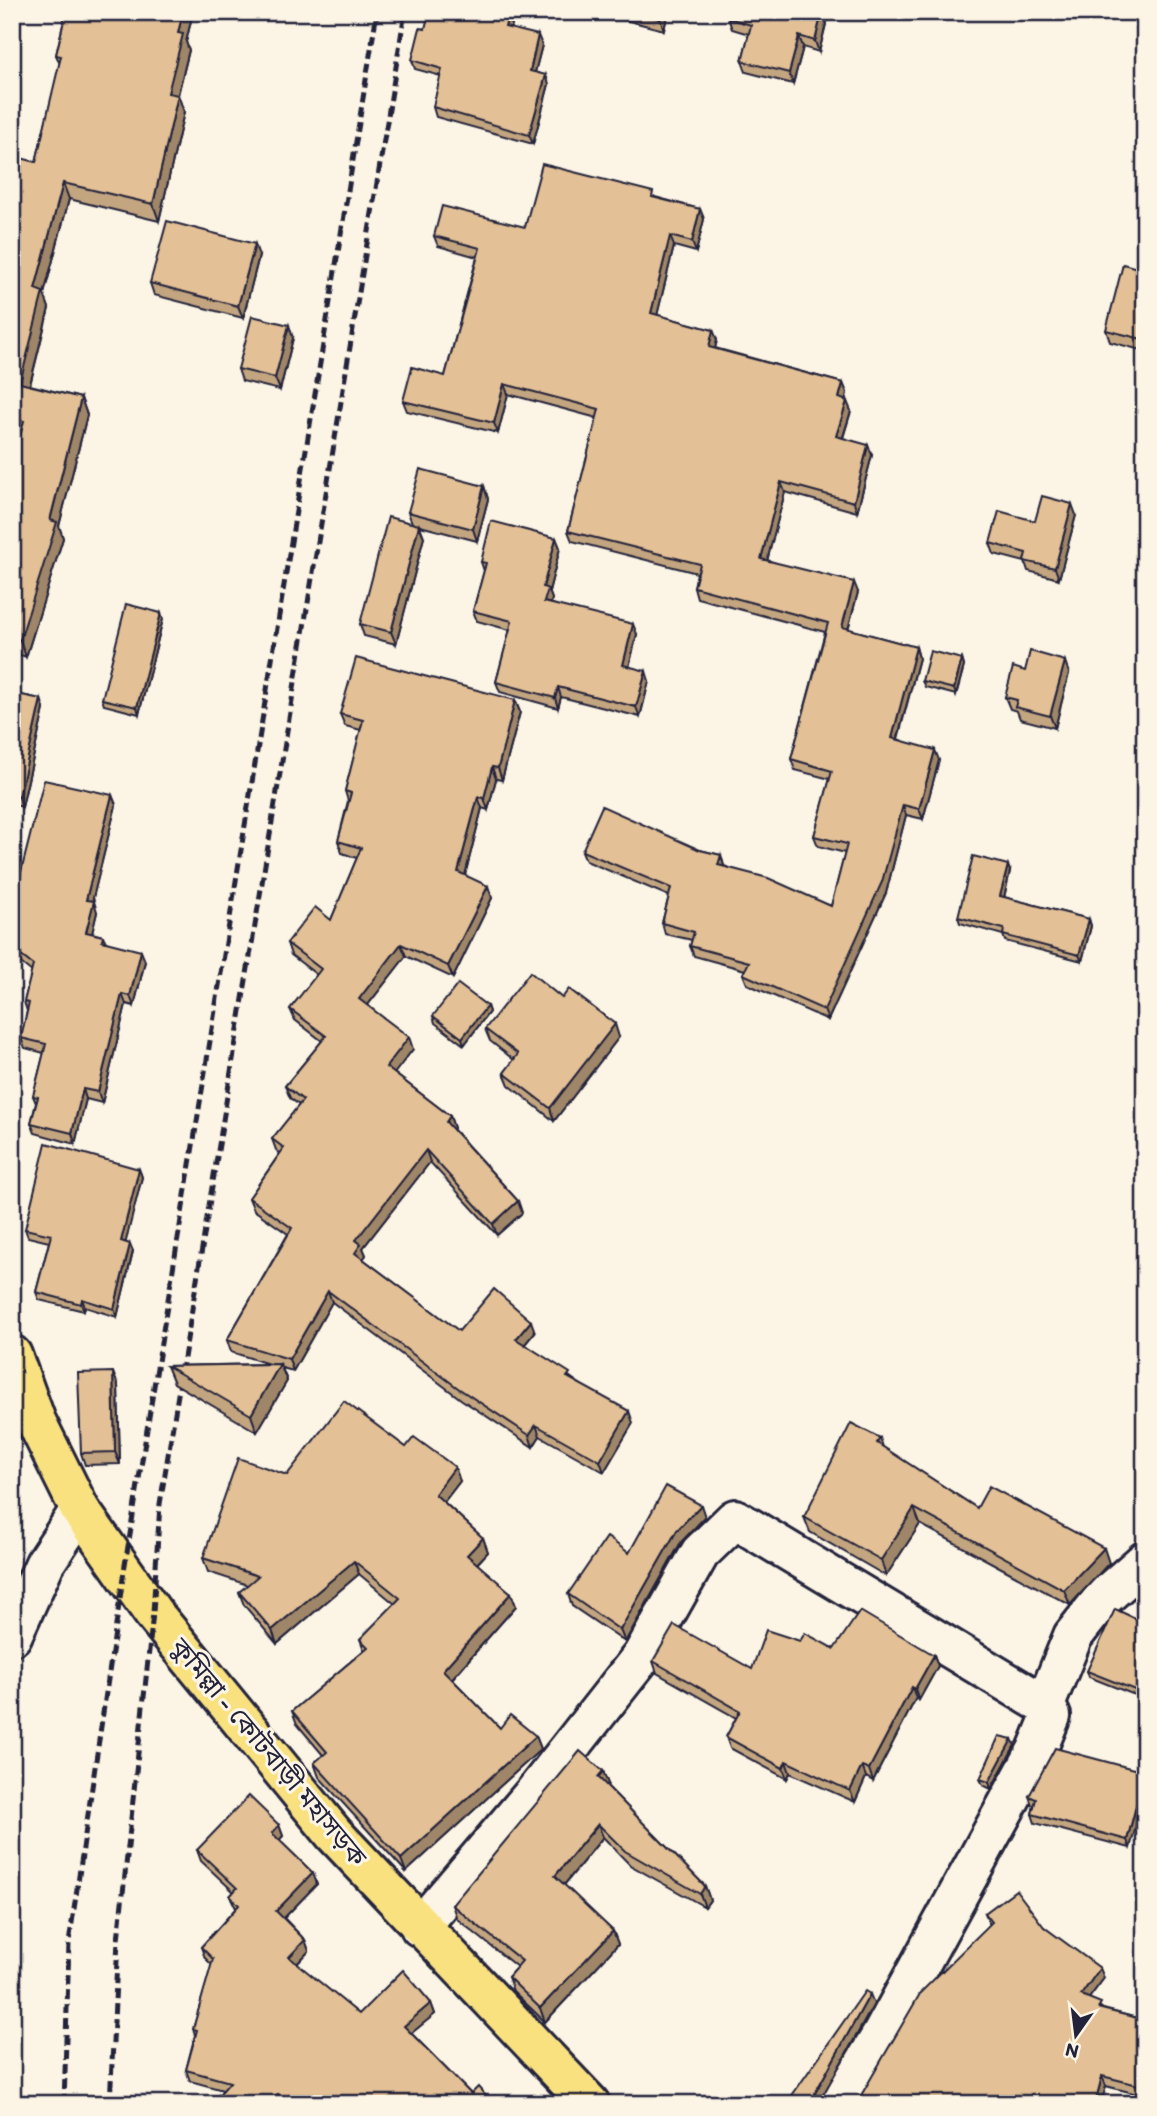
<svg xmlns="http://www.w3.org/2000/svg" width="1157" height="2116" viewBox="0 0 1157 2116" font-family="Itim,'Noto Sans Bengali',sans-serif">
<style>
.lines{fill:none;stroke-linecap:round;stroke-linejoin:round}
.street-casing{stroke:#22223b;stroke-width:44}
.primary-casing{stroke:#22223b;stroke-width:44}
.street{stroke:#fcf5e5;stroke-width:38}
.primary{stroke:#fae180;stroke-width:38}
.rail{stroke:#22223b;stroke-width:5;stroke-dasharray:10 5;stroke-linecap:butt}
.wall{fill:#c3a580;stroke:#22223b;stroke-width:2}
.shaded-wall{fill:#9f8668;stroke:#22223b;stroke-width:2}
.building{fill:#e3c095;stroke:#22223b;stroke-width:2}
.labels{text-anchor:middle;dominant-baseline:central;stroke-width:6;stroke-linejoin:round;paint-order:stroke}
.street-label{font-size:26px;fill:#22223b;stroke:#fcf5e5}
</style>
<rect width="100%" height="100%" fill="#fcf5e5"/>
<filter id="ink" filterUnits="userSpaceOnUse"><feTurbulence type="fractalNoise" baseFrequency=".0143" numOctaves="2"/><feDisplacementMap in="SourceGraphic" scale="14" xChannelSelector="R" yChannelSelector="G"/><feConvolveMatrix kernelMatrix="1 2 1 2 8 2 1 2 1" color-interpolation-filters="sRGB"/></filter>
<g filter="url(#ink)">
<g class="lines">
<g class="street-casing">
<g id="street">
<path d="M12,1636L45,1563L80,1510"/>
<path d="M1045,1705L1073,1636L1104,1597L1145,1561"/>
<path d="M420,1927L535,1792L642,1656L700,1553L735,1519L1045,1705L1051,1716L1037,1750L881,2036L840,2104"/>
</g>
</g>
<g class="primary-casing">
<path id="primary" d="M12,1355L36,1421L80,1510L153,1613L334,1834L590,2104"/>
</g>
<use href="#street" class="street"/>
<use href="#primary" class="primary"/>
<g class="rail">
<path d="M64,2104L69,1943L124,1571L377,12"/>
<path d="M110,2104L118,1940L153,1613L160,1504L405,12"/>
</g>
</g>
<g class="wall">
<path d="M66,12H193L186,42L189,50L178,95L184,112L159,221L69,199L44,294L49,308L30,385L81,398L87,415L59,526L63,538L26,657L12,652V467L20,435L12,433V160L36,162L60,64L56,55Z"/>
<path d="M515,12L511,28L542,45L535,72L549,84L533,144L436,117L433,107L441,76L415,69L412,60L425,29Z"/>
<path d="M604,12H668L664,30L605,15Z"/>
<path d="M829,12L819,52L803,47L793,84L746,72L742,61L749,34L732,29L728,18Z"/>
<path d="M655,197L700,209L704,219L696,252L674,246L657,315L713,330L717,340L715,348L843,383L847,393L845,400L851,411L843,438L872,455L857,512L785,492L767,560L858,592L848,629L916,647L919,658L898,739L939,760L923,819L906,815L886,893L828,1020L747,984L743,974L745,970L694,956L690,946L692,940L665,934L662,923L669,896L586,861L582,851L700,850L721,855L724,866L831,906L845,853L818,846L814,836L830,779L795,770L791,759L825,632L697,598L694,587L697,573L572,541L568,531L597,418L508,394L498,433L407,411L403,401L445,376L477,257L438,246L434,236L525,227Z"/>
<path d="M259,256L243,318L154,295L150,283Z"/>
<path d="M1145,270V351L1110,342L1106,330Z"/>
<path d="M293,338L280,390L242,381L238,369Z"/>
<path d="M484,486L488,499L477,541L420,526L424,537L396,644L364,636L360,624L412,523L408,512Z"/>
<path d="M1076,515L1059,579L1028,571L1025,562L994,554L990,543L1035,521Z"/>
<path d="M556,538L560,548L549,591L552,599L550,603L637,634L629,667L649,681L640,717L561,697L558,708L500,692L496,682L510,630L477,621L473,611L484,571L481,562Z"/>
<path d="M163,619L139,714L104,705L102,699Z"/>
<path d="M962,659L964,666L956,695L925,687L922,681Z"/>
<path d="M1069,673L1055,728L1020,719L1017,711L1010,709L1005,697Z"/>
<path d="M12,693L41,699L44,709L22,807L12,804Z"/>
<path d="M515,700L520,712L502,780L496,779L488,810L482,808L465,875L492,898L453,978L406,956L368,1005L413,1049L394,1073L450,1116L454,1128L453,1129L518,1201L522,1213L497,1235L430,1162L363,1248L366,1255L363,1259L459,1331L535,1332L525,1344L633,1423L604,1472L540,1436L533,1447L462,1400L332,1302L293,1371L282,1368L287,1381L257,1432L174,1383L167,1366L269,1364L231,1352L227,1340L288,1234L254,1210L249,1198L280,1153L276,1150L272,1139L299,1105L290,1098L285,1086L322,1041L295,1020L290,1009L317,975L291,955L287,943L331,920L357,858L342,853L338,841L348,801L345,791L361,730L345,726L340,714Z"/>
<path d="M112,795L116,805L92,901L97,912L92,933L103,936L106,942L145,961L134,1006L126,1004L102,1103L86,1099L75,1144L35,1133L31,1123L36,1103L33,1096L44,1053L25,1048L21,1038L27,1011L24,1002L32,972L12,956V887L17,888Z"/>
<path d="M1010,871L1004,897L1089,919L1091,926L1082,961L1005,941L1003,935L960,923L958,917Z"/>
<path d="M562,998L619,1037L554,1121L509,1085L504,1073L514,1060L490,1041L485,1029Z"/>
<path d="M487,1006L489,1012L464,1045L435,1023L433,1016Z"/>
<path d="M139,1169L142,1177L125,1242L133,1251L117,1317L85,1307L84,1311L39,1300L36,1292L49,1242L28,1237L25,1229Z"/>
<path d="M118,1385L120,1464L85,1465L81,1453Z"/>
<path d="M880,1438L883,1447L977,1508L1109,1563L1070,1605L920,1524L886,1576L810,1532L804,1517Z"/>
<path d="M406,1447L460,1481L444,1502L483,1538L488,1552L477,1564L511,1593L516,1606L452,1679L500,1728L536,1736L541,1749L406,1872L319,1777L314,1763L323,1755L297,1724L292,1711L364,1650L360,1639L395,1604L359,1574L277,1644L244,1605L239,1592L248,1585L208,1572L203,1558L287,1475Z"/>
<path d="M705,1517L681,1542L625,1642L572,1606L568,1594L629,1553Z"/>
<path d="M1145,1623V1699L1089,1677L1087,1671Z"/>
<path d="M800,1641L834,1649L934,1655L938,1666L919,1700L916,1698L873,1781L866,1777L855,1802L790,1773L787,1779L730,1748L726,1737L736,1718L657,1673L653,1661L752,1669Z"/>
<path d="M1015,1745L991,1789L983,1785L980,1779Z"/>
<path d="M603,1771L608,1784L607,1786L705,1886L710,1900L705,1907L630,1865L603,1837L564,1885L613,1931L618,1944L545,2022L513,1991L508,1977L517,1967L457,1919L452,1905Z"/>
<path d="M1145,1772L1130,1848L1035,1823L1032,1814L1034,1805H1032L1029,1796Z"/>
<path d="M279,1825L283,1836L279,1840L313,1873L317,1884L284,1918L305,1940L309,1951L297,1964L359,2014L431,2003L435,2014L411,2033L471,2094L493,2104H211L223,2090L190,2081L186,2070L195,2035L193,2029L212,1965L205,1958L201,1947L236,1908L230,1896L234,1892L201,1861L197,1850Z"/>
<path d="M985,1913L1044,1927L1104,1978L1089,1998L1103,2009L1145,2020V2096L1106,2086L989,1923Z"/>
</g>
<g class="shaded-wall">
<path d="M183,12H193L186,42L189,50L174,110L168,93L178,33Z"/>
<path d="M509,12H515L509,36L505,27Z"/>
<path d="M661,12H668L664,30L660,19Z"/>
<path d="M822,12H829L819,52L815,41Z"/>
<path d="M538,35L542,45L533,80L530,71Z"/>
<path d="M799,36L803,47L793,84L789,73Z"/>
<path d="M546,75L549,84L533,144L529,135Z"/>
<path d="M178,95L184,112L159,221L153,204Z"/>
<path d="M63,183L69,199L44,294L49,308L26,400L20,383L35,289Z"/>
<path d="M700,209L704,219L696,252L692,242Z"/>
<path d="M670,236L674,246L655,324L651,313Z"/>
<path d="M255,244L259,256L243,318L238,306Z"/>
<path d="M289,325L293,338L280,390L275,378Z"/>
<path d="M1145,327V348L1142,339Z"/>
<path d="M713,330L717,340L713,357L709,347Z"/>
<path d="M843,383L847,393L843,409L839,398Z"/>
<path d="M504,384L508,394L498,433L494,423Z"/>
<path d="M81,398L87,415L59,526L63,538L26,657L20,640Z"/>
<path d="M847,401L851,411L840,446L836,436Z"/>
<path d="M868,445L872,455L857,512L854,502Z"/>
<path d="M781,482L785,492L765,569L761,559Z"/>
<path d="M484,486L488,499L477,541L473,529Z"/>
<path d="M1072,504L1076,515L1059,579L1055,568Z"/>
<path d="M419,525L424,537L396,644L391,632Z"/>
<path d="M556,538L560,548L549,591L552,599L548,612L544,602L543,587Z"/>
<path d="M854,582L858,592L846,637L842,627Z"/>
<path d="M161,613L163,619L139,714L137,707Z"/>
<path d="M633,624L637,634L627,675L623,665Z"/>
<path d="M916,647L919,658L895,748L892,738Z"/>
<path d="M962,659L964,666L956,695L954,689Z"/>
<path d="M1065,661L1069,673L1055,728L1050,716Z"/>
<path d="M646,671L649,681L640,717L636,707Z"/>
<path d="M558,687L561,697L558,708L555,698Z"/>
<path d="M41,699L44,709L22,807L19,797Z"/>
<path d="M515,700L520,712L502,780L498,768Z"/>
<path d="M935,750L939,760L923,819L919,809Z"/>
<path d="M492,767L496,779L488,810L484,798Z"/>
<path d="M112,795L116,805L90,910L86,900Z"/>
<path d="M478,797L482,808L463,883L458,872Z"/>
<path d="M903,805L906,815L886,893L828,1020L824,1010Z"/>
<path d="M721,855L724,866L722,875L718,865Z"/>
<path d="M1008,865L1010,871L1003,902L1000,896Z"/>
<path d="M488,886L492,898L453,978L448,966Z"/>
<path d="M94,901L97,912L90,942L86,932Z"/>
<path d="M1089,919L1091,926L1082,961L1079,955Z"/>
<path d="M401,944L406,956L363,1011L359,999Z"/>
<path d="M141,951L145,961L134,1006L130,996Z"/>
<path d="M122,994L126,1004L102,1103L98,1092Z"/>
<path d="M487,1006L489,1012L464,1045L462,1038Z"/>
<path d="M615,1024L619,1037L554,1121L550,1108Z"/>
<path d="M409,1037L413,1049L390,1079L386,1067Z"/>
<path d="M83,1089L86,1099L75,1144L72,1133Z"/>
<path d="M450,1116L454,1128L450,1133L446,1122Z"/>
<path d="M426,1150L430,1162L363,1248L366,1255L359,1264L355,1253L356,1240Z"/>
<path d="M139,1169L142,1177L124,1249L121,1241Z"/>
<path d="M518,1201L522,1213L497,1235L493,1224Z"/>
<path d="M130,1244L133,1251L117,1317L114,1309Z"/>
<path d="M328,1291L332,1302L293,1371L289,1359Z"/>
<path d="M82,1299L85,1307L84,1311L81,1304Z"/>
<path d="M531,1321L535,1332L520,1350L516,1339Z"/>
<path d="M280,1364L287,1381L257,1432L251,1415Z"/>
<path d="M113,1372L118,1385L120,1464L115,1452Z"/>
<path d="M629,1411L633,1423L604,1472L600,1461Z"/>
<path d="M536,1425L540,1436L533,1447L529,1435Z"/>
<path d="M455,1467L460,1481L440,1507L435,1494Z"/>
<path d="M701,1505L705,1517L681,1542L625,1642L620,1630L677,1530Z"/>
<path d="M914,1508L920,1524L886,1576L881,1560Z"/>
<path d="M483,1538L488,1552L472,1569L467,1555Z"/>
<path d="M1104,1548L1109,1563L1070,1605L1064,1590Z"/>
<path d="M354,1561L359,1574L277,1644L272,1630Z"/>
<path d="M511,1593L516,1606L448,1683L443,1670Z"/>
<path d="M934,1655L938,1666L919,1700L915,1689Z"/>
<path d="M912,1687L916,1698L873,1781L869,1769Z"/>
<path d="M536,1736L541,1749L406,1872L401,1859Z"/>
<path d="M1012,1739L1015,1745L991,1789L989,1782Z"/>
<path d="M786,1761L790,1773L787,1779L783,1768Z"/>
<path d="M862,1766L866,1777L855,1802L850,1791Z"/>
<path d="M603,1771L608,1784L603,1790L598,1777Z"/>
<path d="M1145,1773V1794L1130,1848L1127,1840Z"/>
<path d="M598,1824L603,1837L560,1890L555,1876Z"/>
<path d="M279,1825L283,1836L276,1844L272,1833Z"/>
<path d="M313,1873L317,1884L280,1922L276,1911Z"/>
<path d="M705,1886L710,1900L705,1907L700,1894Z"/>
<path d="M613,1931L618,1944L545,2022L540,2008Z"/>
<path d="M305,1940L309,1951L293,1968L289,1957Z"/>
<path d="M1100,1968L1104,1978L1084,2005L1081,1995Z"/>
<path d="M870,1994L874,2004L818,2104H817L815,2093Z"/>
<path d="M431,2003L435,2014L408,2036L404,2026Z"/>
<path d="M1102,2076L1106,2086L1101,2104H1095Z"/>
<path d="M1145,2076V2094L1142,2086Z"/>
<path d="M278,2094L281,2104H266Z"/>
</g>
<g class="building">
<path d="M66,12H183L178,33L183,34L168,93L178,95L153,204L63,183L35,289L43,292L20,383L81,398L50,520L57,522L20,640L12,638V467L24,421L12,418V160L13,156L36,162L61,56L56,55Z"/>
<path d="M429,12H509L505,27L538,35L530,71L546,75L529,135L433,107L442,69L412,60L420,28L425,29Z"/>
<path d="M632,12H661L660,19Z"/>
<path d="M729,12H822L815,41L799,36L789,73L742,61L751,25L728,18Z"/>
<path d="M542,164L653,192L652,197L700,209L692,242L670,236L651,313L713,330L709,347L843,383L839,398L847,401L836,436L868,445L854,502L781,482L761,559L854,582L842,627L916,647L892,738L935,750L919,809L903,805L882,882L824,1010L743,974L749,962L690,946L694,932L662,923L671,888L582,851L602,806L700,850L721,855L718,865L768,878L831,906L847,844L814,836L832,771L791,759L828,623L694,587L700,564L568,531L599,409L504,384L494,423L403,401L412,367L445,376L480,248L434,236L442,206L525,227Z"/>
<path d="M167,221L255,244L238,306L150,283Z"/>
<path d="M1123,264L1145,270V327L1142,339L1106,330Z"/>
<path d="M252,316L289,325L275,378L238,369Z"/>
<path d="M420,469L484,486L473,529L408,512Z"/>
<path d="M1042,496L1072,504L1055,568L1024,561L1026,553L990,543L999,511L1035,521Z"/>
<path d="M388,517L419,525L391,632L360,624Z"/>
<path d="M491,521L556,538L543,587L548,589L544,602L633,624L623,665L646,671L636,707L558,687L555,698L496,682L512,621L473,611L486,563L481,562Z"/>
<path d="M126,604L161,613L137,707L102,699Z"/>
<path d="M930,651L962,659L954,689L922,681Z"/>
<path d="M1030,651L1065,661L1050,716L1015,707L1017,700L1005,697L1013,667L1025,671Z"/>
<path d="M356,658L515,700L498,768L492,767L484,798L478,797L458,872L488,886L448,966L401,944L359,999L409,1037L386,1067L450,1116L446,1122L518,1201L493,1224L426,1150L356,1240L361,1244L355,1253L459,1331L494,1289L531,1321L516,1339L570,1373L567,1377L629,1411L600,1461L536,1425L529,1435L458,1388L328,1291L289,1359L227,1340L292,1228L249,1198L284,1148L272,1139L303,1100L285,1086L326,1036L290,1009L321,969L287,943L315,907L331,920L361,848L338,841L351,793L345,791L363,720L340,714Z"/>
<path d="M12,693L41,699L19,797L12,796Z"/>
<path d="M44,780L112,795L86,900L94,901L86,932L103,936L102,941L141,951L130,996L122,994L98,1092L83,1089L72,1133L31,1123L38,1097L33,1096L46,1044L21,1038L29,1003L24,1002L33,965L12,949V887L17,888Z"/>
<path d="M973,856L1008,865L1000,896L1089,919L1079,955L1003,935L1004,929L958,917Z"/>
<path d="M530,972L562,998L569,989L615,1024L550,1108L504,1073L518,1054L485,1029Z"/>
<path d="M458,984L487,1006L462,1038L433,1016Z"/>
<path d="M46,1143L139,1169L121,1241L130,1244L114,1309L82,1299L81,1304L36,1292L51,1235L25,1229Z"/>
<path d="M280,1364L251,1415L167,1366Z"/>
<path d="M113,1372L115,1452L81,1453L78,1373Z"/>
<path d="M344,1401L406,1447L414,1437L455,1467L435,1494L483,1538L467,1555L511,1593L443,1670L500,1728L510,1715L536,1736L401,1859L314,1763L327,1752L292,1711L368,1647L360,1639L400,1598L354,1561L272,1630L239,1592L258,1576L203,1558L238,1458L287,1475Z"/>
<path d="M851,1423L880,1438L877,1443L977,1508L989,1486L1104,1548L1064,1590L914,1508L881,1560L804,1517Z"/>
<path d="M666,1486L701,1505L677,1530L620,1630L568,1594L607,1537L629,1553Z"/>
<path d="M1115,1609L1145,1623V1694L1087,1671Z"/>
<path d="M860,1611L934,1655L915,1689L912,1687L869,1769L862,1766L850,1791L786,1761L783,1768L726,1737L740,1711L653,1661L674,1625L752,1669L766,1630L800,1641L805,1633L834,1649Z"/>
<path d="M999,1736L1012,1739L989,1782L980,1779Z"/>
<path d="M1055,1748L1145,1772L1127,1840L1032,1814L1036,1799L1029,1796Z"/>
<path d="M580,1751L603,1771L598,1777L705,1886L700,1894L625,1851L598,1824L555,1876L613,1931L540,2008L508,1977L522,1961L452,1905Z"/>
<path d="M249,1796L279,1825L272,1833L313,1873L276,1911L305,1940L289,1957L359,2014L403,1970L431,2003L404,2026L471,2094L478,2087L493,2104H286L278,2094L266,2104H211L230,2082L186,2070L197,2030L193,2029L213,1959L201,1947L239,1905L230,1896L237,1888L197,1850Z"/>
<path d="M1016,1890L1044,1927L1100,1968L1081,1995L1101,2003L1098,2008L1145,2020V2076L1142,2086L1102,2076L1095,2104H856L921,1992L992,1922L985,1913Z"/>
<path d="M865,1991L870,1994L815,2093L817,2104H786Z"/>
</g>
</g>
<g class="labels">
<g class="street-label">
<text transform="translate(269 1752) rotate(50)">কুমিল্লা - কোটবাড়ী মহাসড়ক</text>
</g>
</g>
<rect width="1157" height="2116" fill="none" stroke="#fcf5e5" stroke-width="42"/>
<rect x="21" y="21" width="1115" height="2074" fill="none" stroke="#22223b" stroke-width="2.5" filter="url(#ink)"/>
<g transform="translate(1076 2035) rotate(194)" stroke="#fcf5e5" stroke-width="5" paint-order="stroke">
<path d="M0-5L12 26L0 18L-12 26Z" fill="#22223b"/>
<text y="-10" font-size="19" font-weight="bold" text-anchor="middle" fill="#22223b">N</text>
</g>
</svg>
